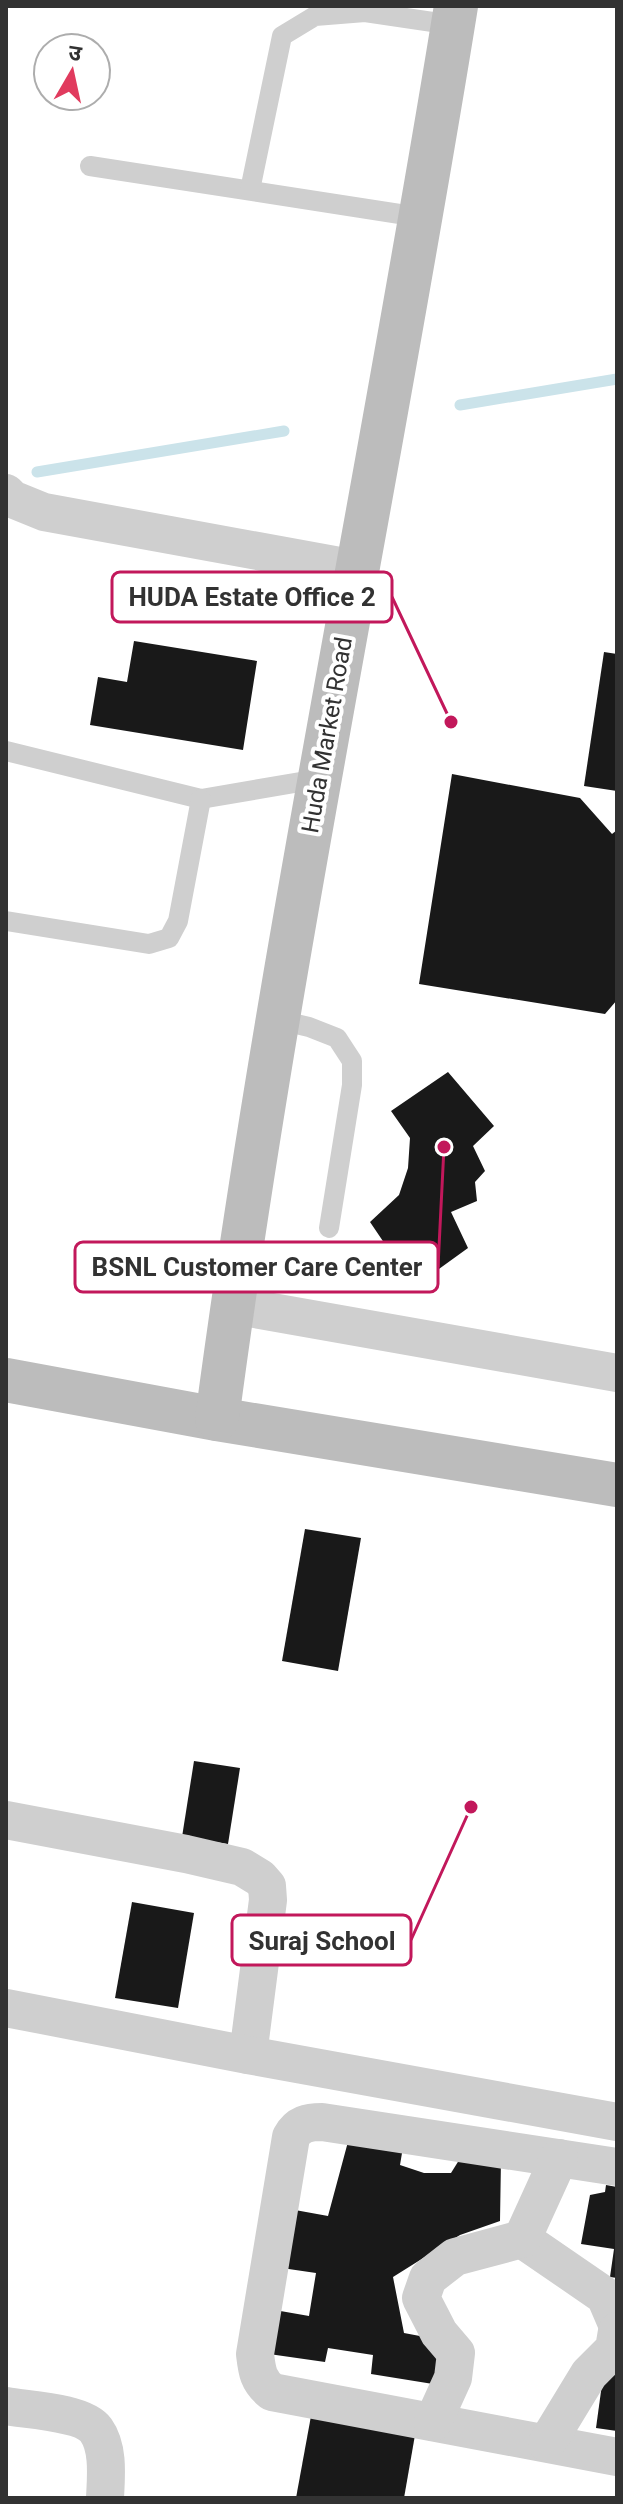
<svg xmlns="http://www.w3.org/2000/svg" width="623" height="2504" viewBox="0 0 623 2504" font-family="Roboto,'Noto Sans Devanagari',sans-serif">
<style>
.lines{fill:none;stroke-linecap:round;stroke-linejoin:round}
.stream{stroke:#cbe3ea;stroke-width:11}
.building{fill:#191919}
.lane{stroke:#cfcfcf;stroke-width:20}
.street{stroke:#cfcfcf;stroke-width:38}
.secondary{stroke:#bcbcbc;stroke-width:44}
.labels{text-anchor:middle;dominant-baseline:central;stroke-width:8;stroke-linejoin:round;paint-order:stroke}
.street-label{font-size:24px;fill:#323232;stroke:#fff}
.leader{fill:none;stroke:#c2185b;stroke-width:3}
.callout-dot{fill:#c2185b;stroke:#fff;stroke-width:3}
.callout{fill:#fff;stroke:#c2185b;stroke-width:3}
.callout-label{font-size:26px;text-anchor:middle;font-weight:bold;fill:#323232}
</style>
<rect width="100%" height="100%" fill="#fff"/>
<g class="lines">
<g class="stream">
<path d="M460,405L617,379"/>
<path d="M37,472L284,431"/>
</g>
</g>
<g class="building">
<path d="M134,641L257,661L243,750L90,725L98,677L127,682Z"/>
<path d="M604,652L617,654V791L584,786Z"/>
<path d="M452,774L580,798L612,834L617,830V1000L605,1014L419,984Z"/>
<path d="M448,1072L494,1126L473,1146L485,1171L475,1182L477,1201L451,1212L468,1248L414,1287L370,1222L399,1195L408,1168L410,1138L391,1111Z"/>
<path d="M305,1529L361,1538L338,1671L282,1661Z"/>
<path d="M194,1761L240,1768L228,1844L182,1837Z"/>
<path d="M132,1902L194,1913L178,2008L115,1998Z"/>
<path d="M349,2138L404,2141L400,2165L424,2173H451L461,2157L501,2159L500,2221L460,2235L393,2277L404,2333L441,2340L433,2384L371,2374L373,2355L328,2348L325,2362L262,2353L269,2309L309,2316L316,2273L275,2267L284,2208L328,2216Z"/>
<path d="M606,2185L617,2187V2278L610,2277L614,2249L581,2244L590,2195L605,2192Z"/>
<path d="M617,2372V2431L596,2428L602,2384Z"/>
<path d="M311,2416L415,2435L404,2498H296Z"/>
</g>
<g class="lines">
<g class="lane">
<path d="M90,166L419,217"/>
<path d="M250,190L282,36L315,16L365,12L453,25"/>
<path d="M6,751L201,799L318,779"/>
<path d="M6,921L149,944L169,938L178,921L201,799"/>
<path d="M279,1020L309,1027L337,1038L352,1061V1085L329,1228"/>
</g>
<g class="street">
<path d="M6,493L12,499L44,512L356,569"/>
<path d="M232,1305L617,1373"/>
<path d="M6,1820L186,1854L242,1867L260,1878L267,1886L268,1900L248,2055"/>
<path d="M6,2008L248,2055L617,2122"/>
<path d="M617,2167L322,2122C308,2122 298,2124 291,2137L255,2354C257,2371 258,2381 272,2392L617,2457"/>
<path d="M522,2239L605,2296L617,2324"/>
<path d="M6,2406C28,2410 83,2412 96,2430C109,2448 106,2477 105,2498"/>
<path d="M433,2422L453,2378L456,2353L439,2333L421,2298L428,2278L455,2257L522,2239L559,2158"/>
<path d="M547,2443L589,2374L614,2349L617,2331"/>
</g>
<g class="secondary">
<path d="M6,1380L217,1419L617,1485"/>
<path d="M217,1419C280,945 380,478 456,6"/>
</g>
</g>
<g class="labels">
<g class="street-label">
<text transform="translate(327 735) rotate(-80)">Huda Market Road</text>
</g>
</g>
<path class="leader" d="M451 722L392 597M444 1147L438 1267M471 1807L411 1940"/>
<g class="callout-dot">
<circle cx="451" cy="722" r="8"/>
<circle cx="444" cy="1147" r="8"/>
<circle cx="471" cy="1807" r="8"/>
</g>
<g class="callout">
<rect x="112" y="572" width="280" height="50" rx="8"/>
<rect x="75" y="1242" width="363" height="50" rx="8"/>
<rect x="232" y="1915" width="179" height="50" rx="8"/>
</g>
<g class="callout-label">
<text x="252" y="606">HUDA Estate Office 2</text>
<text x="257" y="1276">BSNL Customer Care Center</text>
<text x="322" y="1950">Suraj School</text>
</g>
<rect width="623" height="2504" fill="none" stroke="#323232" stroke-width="16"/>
<g transform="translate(72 72) rotate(9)"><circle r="38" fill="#ffffff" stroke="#adadad" stroke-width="2"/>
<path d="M0-6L14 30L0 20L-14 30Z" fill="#e13b5e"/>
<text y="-12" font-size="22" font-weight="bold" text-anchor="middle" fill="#323232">उ</text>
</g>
</svg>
